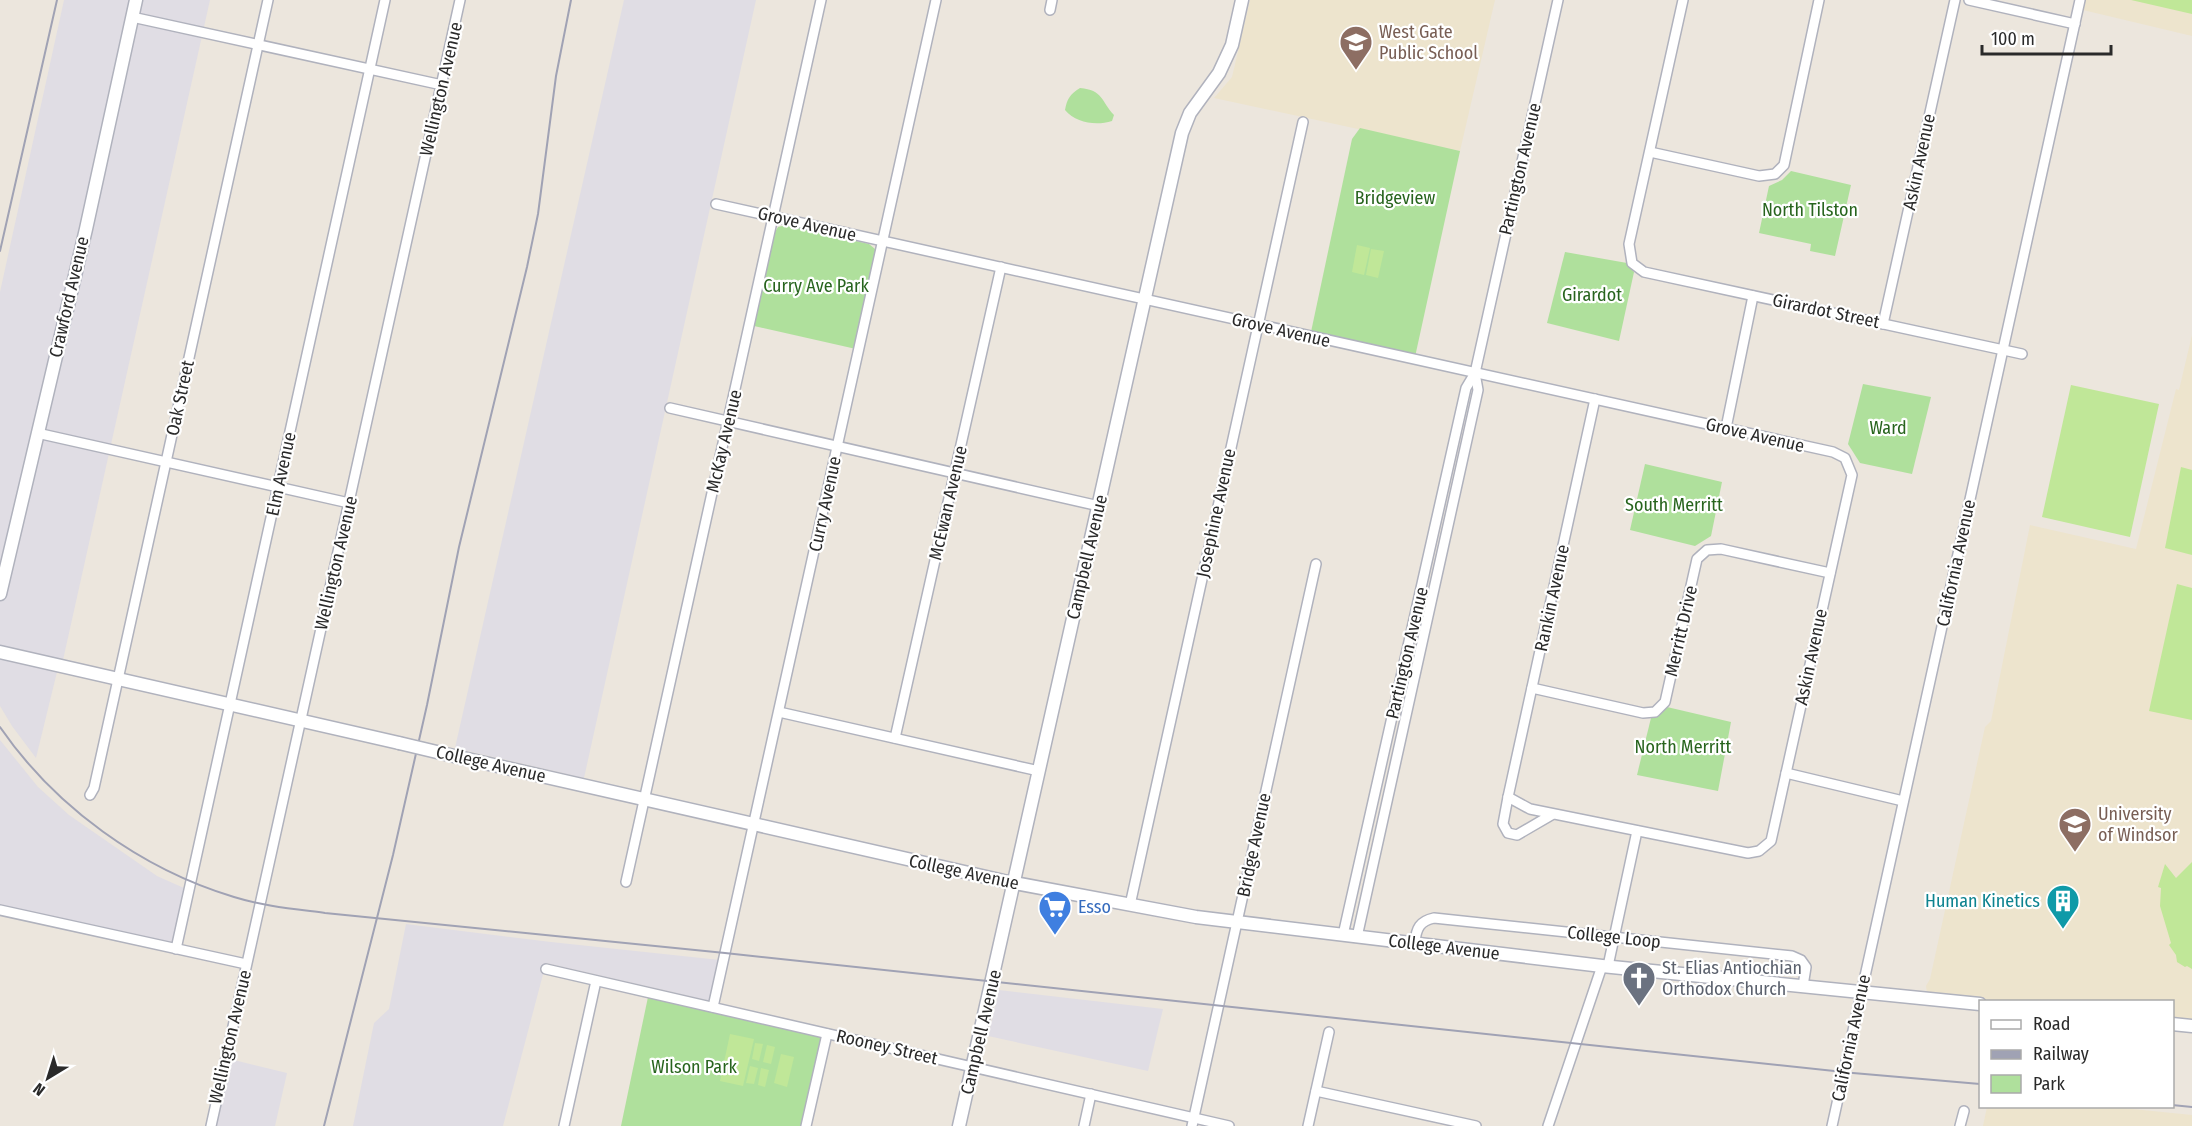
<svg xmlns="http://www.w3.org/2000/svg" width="2192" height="1126" viewBox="0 0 2192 1126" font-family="'Fira Sans Condensed',sans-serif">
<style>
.industrial{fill:#e0dde4}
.education{fill:#ede4cd}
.green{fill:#afe09c}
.pitch{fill:#c0e798}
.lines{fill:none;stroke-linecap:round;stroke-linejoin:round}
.minor-casing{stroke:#b0b2bd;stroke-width:12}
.tertiary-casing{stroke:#b0b2bd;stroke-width:15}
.minor{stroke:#fff;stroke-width:9}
.tertiary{stroke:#fff;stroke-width:12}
.rail{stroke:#a0a2b4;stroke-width:2}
.tertiary-bridge-casing{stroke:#b0b2bd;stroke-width:15;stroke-linecap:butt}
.tertiary-bridge{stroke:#fff;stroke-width:12}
.labels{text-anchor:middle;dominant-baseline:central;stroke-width:4.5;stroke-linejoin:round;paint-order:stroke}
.education-label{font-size:18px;fill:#785e54;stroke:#fff;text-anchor:start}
.street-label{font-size:18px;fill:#2a2a2a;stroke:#fff}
.park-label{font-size:18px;fill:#27641d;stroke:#fff}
.culture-label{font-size:18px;fill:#0d838f;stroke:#fff;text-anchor:end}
.shop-label{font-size:18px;fill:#366cbe;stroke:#fff;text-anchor:start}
.worship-label{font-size:18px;fill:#5b616d;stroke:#fff;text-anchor:start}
</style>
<rect width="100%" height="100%" fill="#ece6dd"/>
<g class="industrial">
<path d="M64,0H210L63,660L57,672L36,758L12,726L0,706V292Z"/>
<path d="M624,0H756L584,778L455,748Z"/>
<path d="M0,740L38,787L69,815L157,876L184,888L171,948L0,908Z"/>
<path d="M406,924L551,942L720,960L711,1001L546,963L503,1126H353L374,1023L389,1009Z"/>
<path d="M999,990L1163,1009L1148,1071L988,1036Z"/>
<path d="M230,1059L287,1073L275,1126H215Z"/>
</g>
<g class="education">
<path d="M1250,0H1495L1460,151L1214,98L1232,77Z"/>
<path d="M2085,0H2192V36L2083,10Z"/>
<path d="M2192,335V1020L2173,1018L2172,1002L2005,1001L1927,993L1926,986L1930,979L1985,727L1991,721L2030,525L2136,549L2176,389L2179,390Z"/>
<path d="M2103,1106L2192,1115V1126H1983L1987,1107Z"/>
</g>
<g class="green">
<path d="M1080,88C1103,90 1101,101 1114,115L1112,121C1096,126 1076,123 1065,110C1067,99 1070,94 1080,88Z"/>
<path d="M1360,128L1460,151L1415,357L1311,332L1352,139Z"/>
<path d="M1791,171L1851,185L1835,256L1810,251L1811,244L1759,233L1769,186L1782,180Z"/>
<path d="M786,225L869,244L875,249L876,256L856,349L754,326L775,232L778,227Z"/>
<path d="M1565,252L1627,263L1634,272L1619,341L1547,323Z"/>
<path d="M1863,384L1931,397L1912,474L1860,463L1848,444Z"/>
<path d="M1645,464L1722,482L1711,536L1695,546L1630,530Z"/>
<path d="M1667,707L1731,722L1718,791L1637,775L1651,718Z"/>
<path d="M648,997L821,1037L802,1126H621Z"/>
</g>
<g class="pitch">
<path d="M2131,0H2192V14Z"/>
<path d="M1357,245L1370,248L1364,275L1352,272Z"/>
<path d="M1371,249L1384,251L1378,278L1366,275Z"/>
<path d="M2071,385L2159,404L2130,537L2042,517Z"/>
<path d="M2181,467L2192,470V555L2165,548Z"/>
<path d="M2177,584L2192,588V720L2149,711Z"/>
<path d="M2192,837L2165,864L2176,878L2192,862V969L2187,966L2185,967L2177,962L2176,955L2169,945L2171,943L2160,906L2161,888L2158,887L2165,864Z"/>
<path d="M730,1034L754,1039L743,1086L720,1081Z"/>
<path d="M755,1043L763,1044L759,1061L752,1059Z"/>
<path d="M767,1045L775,1047L771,1064L763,1062Z"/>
<path d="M781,1054L794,1057L787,1087L774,1083Z"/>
<path d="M750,1066L758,1068L754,1084L746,1083Z"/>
<path d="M761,1068L769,1070L765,1087L758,1085Z"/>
</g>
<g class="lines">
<g class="minor-casing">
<g id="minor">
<path d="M1683,0L1629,244L1632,263L1644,272L2022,354"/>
<path d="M1969,0L2075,24"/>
<path d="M1050,10L1052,0"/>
<path d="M132,17L442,85"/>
<path d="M1650,152L1759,176L1775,174L1784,165L1819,0"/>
<path d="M716,204L1833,452L1845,458L1852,475L1771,841L1759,851L1748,853L1530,809L1508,797L1503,824L1508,833L1517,835L1553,814"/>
<path d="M1883,324L1955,0"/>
<path d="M670,408L1099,506"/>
<path d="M1726,428L1753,296"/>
<path d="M37,433L349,503"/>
<path d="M1532,688L1643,713L1655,712L1665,702L1697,559L1707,550L1721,549L1830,573"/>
<path d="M779,712L1039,771"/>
<path d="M895,738L1001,267"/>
<path d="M1786,773L1903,801"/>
<path d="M90,795L94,788L268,0"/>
<path d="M1508,797L1595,399"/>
<path d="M626,882L821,0"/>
<path d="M1130,905L1303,122"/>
<path d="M0,910L246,964"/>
<path d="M1343,935L1466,388L1475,373L1558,0"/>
<path d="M1357,937L1478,390L1475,373"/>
<path d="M1415,943C1416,928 1420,921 1434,918L1792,956L1801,960L1806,967L1803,986"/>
<path d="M176,949L385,0"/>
<path d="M1608,966L1637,831"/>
<path d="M546,969L1229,1126"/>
<path d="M713,1007L936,0"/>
<path d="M1316,1091L1476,1126"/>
<path d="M211,1126L460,0"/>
<path d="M564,1126L596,981"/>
<path d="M806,1126L827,1034"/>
<path d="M1084,1126L1091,1094"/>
<path d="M1192,1126L1316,564"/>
<path d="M1308,1126L1329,1032"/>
<path d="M1548,1126L1602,966"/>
<path d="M1832,1126L2080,0"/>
<path d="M1960,1126L1964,1111"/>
</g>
</g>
<g class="tertiary-casing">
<g id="tertiary">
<path d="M0,594L86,229L136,0"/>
<path d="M0,652L399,743"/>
<path d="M441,753L1004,881L1196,917L1602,966L1980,1004"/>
<path d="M2172,1024L2192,1026"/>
<path d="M959,1126L1182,133L1190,113L1219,73L1232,45L1242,0"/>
</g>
</g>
<use href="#minor" class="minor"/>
<use href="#tertiary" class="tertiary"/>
<g class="rail">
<path d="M0,251L57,0"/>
<path d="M0,727C55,807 141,869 234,897C263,906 295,909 325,913L725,953L1853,1073L1980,1084"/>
<path d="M2172,1105L2192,1107"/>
<path d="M324,1126L393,855L427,705L459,547L527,267L538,214L556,76L571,0"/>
</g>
<g class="tertiary-bridge-casing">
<path id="tertiary-bridge" d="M399,743L441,753"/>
</g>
<use href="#tertiary-bridge" class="tertiary-bridge"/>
</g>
<defs>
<g id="school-pin" transform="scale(1.725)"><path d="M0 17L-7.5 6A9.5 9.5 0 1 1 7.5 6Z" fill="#8d6e63" stroke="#fff"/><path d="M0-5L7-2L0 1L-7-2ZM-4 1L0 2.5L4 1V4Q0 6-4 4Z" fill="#fff"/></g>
<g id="university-pin" transform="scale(1.725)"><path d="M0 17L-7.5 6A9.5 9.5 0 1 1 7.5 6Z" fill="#8d6e63" stroke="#fff"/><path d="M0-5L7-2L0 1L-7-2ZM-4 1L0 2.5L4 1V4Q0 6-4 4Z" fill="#fff"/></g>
<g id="building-pin" transform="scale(1.725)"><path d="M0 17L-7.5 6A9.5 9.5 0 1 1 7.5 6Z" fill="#0f9aa8" stroke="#fff"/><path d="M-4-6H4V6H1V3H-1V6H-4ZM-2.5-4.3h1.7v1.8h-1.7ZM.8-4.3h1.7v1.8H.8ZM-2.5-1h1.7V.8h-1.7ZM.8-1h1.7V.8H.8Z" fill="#fff"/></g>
<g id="supermarket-pin" transform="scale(1.725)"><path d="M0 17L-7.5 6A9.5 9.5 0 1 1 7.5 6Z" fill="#3f7fe0" stroke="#fff"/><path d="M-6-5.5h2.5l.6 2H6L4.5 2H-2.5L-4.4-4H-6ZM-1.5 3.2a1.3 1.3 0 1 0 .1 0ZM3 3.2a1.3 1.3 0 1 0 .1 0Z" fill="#fff"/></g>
<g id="church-pin" transform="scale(1.725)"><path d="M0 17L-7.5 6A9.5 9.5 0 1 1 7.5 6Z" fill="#6b7280" stroke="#fff"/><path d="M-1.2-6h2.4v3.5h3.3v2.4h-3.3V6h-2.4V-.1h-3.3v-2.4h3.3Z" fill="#fff"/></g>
</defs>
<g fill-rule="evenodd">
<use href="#school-pin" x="1356" y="42"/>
<use href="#university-pin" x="2075" y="824"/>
<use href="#building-pin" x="2063" y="901"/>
<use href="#supermarket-pin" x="1055" y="907"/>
<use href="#church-pin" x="1639" y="978"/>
</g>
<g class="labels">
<g class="education-label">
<text x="1379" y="32">West Gate<tspan x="1379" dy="21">Public School</tspan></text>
<text x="2098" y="814">University<tspan x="2098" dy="21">of Windsor</tspan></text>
</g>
<g class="street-label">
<text transform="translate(441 89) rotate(-77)">Wellington Avenue</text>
<text transform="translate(1919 162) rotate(-78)">Askin Avenue</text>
<text transform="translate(1520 169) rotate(-77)">Partington Avenue</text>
<text transform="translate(807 224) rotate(13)">Grove Avenue</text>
<text transform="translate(69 297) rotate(-77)">Crawford Avenue</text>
<text transform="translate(1826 311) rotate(12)">Girardot Street</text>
<text transform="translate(1281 330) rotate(13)">Grove Avenue</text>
<text transform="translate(180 398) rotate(-78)">Oak Street</text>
<text transform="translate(1755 435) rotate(13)">Grove Avenue</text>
<text transform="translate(724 441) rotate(-77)">McKay Avenue</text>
<text transform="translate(281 474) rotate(-78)">Elm Avenue</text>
<text transform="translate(948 503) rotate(-77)">McEwan Avenue</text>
<text transform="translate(825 504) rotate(-78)">Curry Avenue</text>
<text transform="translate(1216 513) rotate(-78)">Josephine Avenue</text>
<text transform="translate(1087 557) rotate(-77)">Campbell Avenue</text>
<text transform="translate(336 563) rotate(-77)">Wellington Avenue</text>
<text transform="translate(1956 563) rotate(-78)">California Avenue</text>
<text transform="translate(1552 598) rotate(-78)">Rankin Avenue</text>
<text transform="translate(1681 631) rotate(-77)">Merritt Drive</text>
<text transform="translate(1407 653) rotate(-77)">Partington Avenue</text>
<text transform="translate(1811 657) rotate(-78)">Askin Avenue</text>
<text transform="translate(491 764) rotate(13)">College Avenue</text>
<text transform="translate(1254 845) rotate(-78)">Bridge Avenue</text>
<text transform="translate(964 872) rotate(12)">College Avenue</text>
<text transform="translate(1614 937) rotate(6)">College Loop</text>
<text transform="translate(1444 947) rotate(7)">College Avenue</text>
<text transform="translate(981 1032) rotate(-77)">Campbell Avenue</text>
<text transform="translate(230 1037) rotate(-77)">Wellington Avenue</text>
<text transform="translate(1851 1038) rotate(-78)">California Avenue</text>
<text transform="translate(887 1047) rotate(13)">Rooney Street</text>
</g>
<g class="park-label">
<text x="1395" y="198">Bridgeview</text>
<text x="1810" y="210">North Tilston</text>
<text x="816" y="286">Curry Ave Park</text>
<text x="1592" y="295">Girardot</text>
<text x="1888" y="428">Ward</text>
<text x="1674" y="505">South Merritt</text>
<text x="1683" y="747">North Merritt</text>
<text x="694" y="1067">Wilson Park</text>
</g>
<g class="culture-label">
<text x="2040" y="901">Human Kinetics</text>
</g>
<g class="shop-label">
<text x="1078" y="907">Esso</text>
</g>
<g class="worship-label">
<text x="1662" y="968">St. Elias Antiochian<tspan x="1662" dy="21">Orthodox Church</tspan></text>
</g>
</g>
<rect x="1979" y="1000" width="195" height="108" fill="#ffffff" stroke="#aaaaaa" stroke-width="1.5"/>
<rect x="1991" y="1020" width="30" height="9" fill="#ffffff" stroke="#aaaaaa" stroke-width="1.5"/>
<text x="2033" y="1030" font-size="18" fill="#2a2a2a">Road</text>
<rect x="1991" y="1050" width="30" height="9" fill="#a0a2b4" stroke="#aaaaaa" stroke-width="1.5"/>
<text x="2033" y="1060" font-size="18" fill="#2a2a2a">Railway</text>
<rect x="1991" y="1075" width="30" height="18" fill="#afe09c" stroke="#aaaaaa" stroke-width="1.5"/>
<text x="2033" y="1090" font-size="18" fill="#2a2a2a">Park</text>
<g transform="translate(48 1078) rotate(218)" stroke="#ffffff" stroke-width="4.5" paint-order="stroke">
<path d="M0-4.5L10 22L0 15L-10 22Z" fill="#2a2a2a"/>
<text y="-9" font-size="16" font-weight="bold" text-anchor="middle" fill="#2a2a2a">N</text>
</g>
<path d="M1982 45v9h129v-9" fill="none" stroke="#2a2a2a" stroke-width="3"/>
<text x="1991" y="45" font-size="18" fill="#2a2a2a" stroke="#ffffff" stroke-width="4.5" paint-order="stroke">100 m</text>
</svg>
